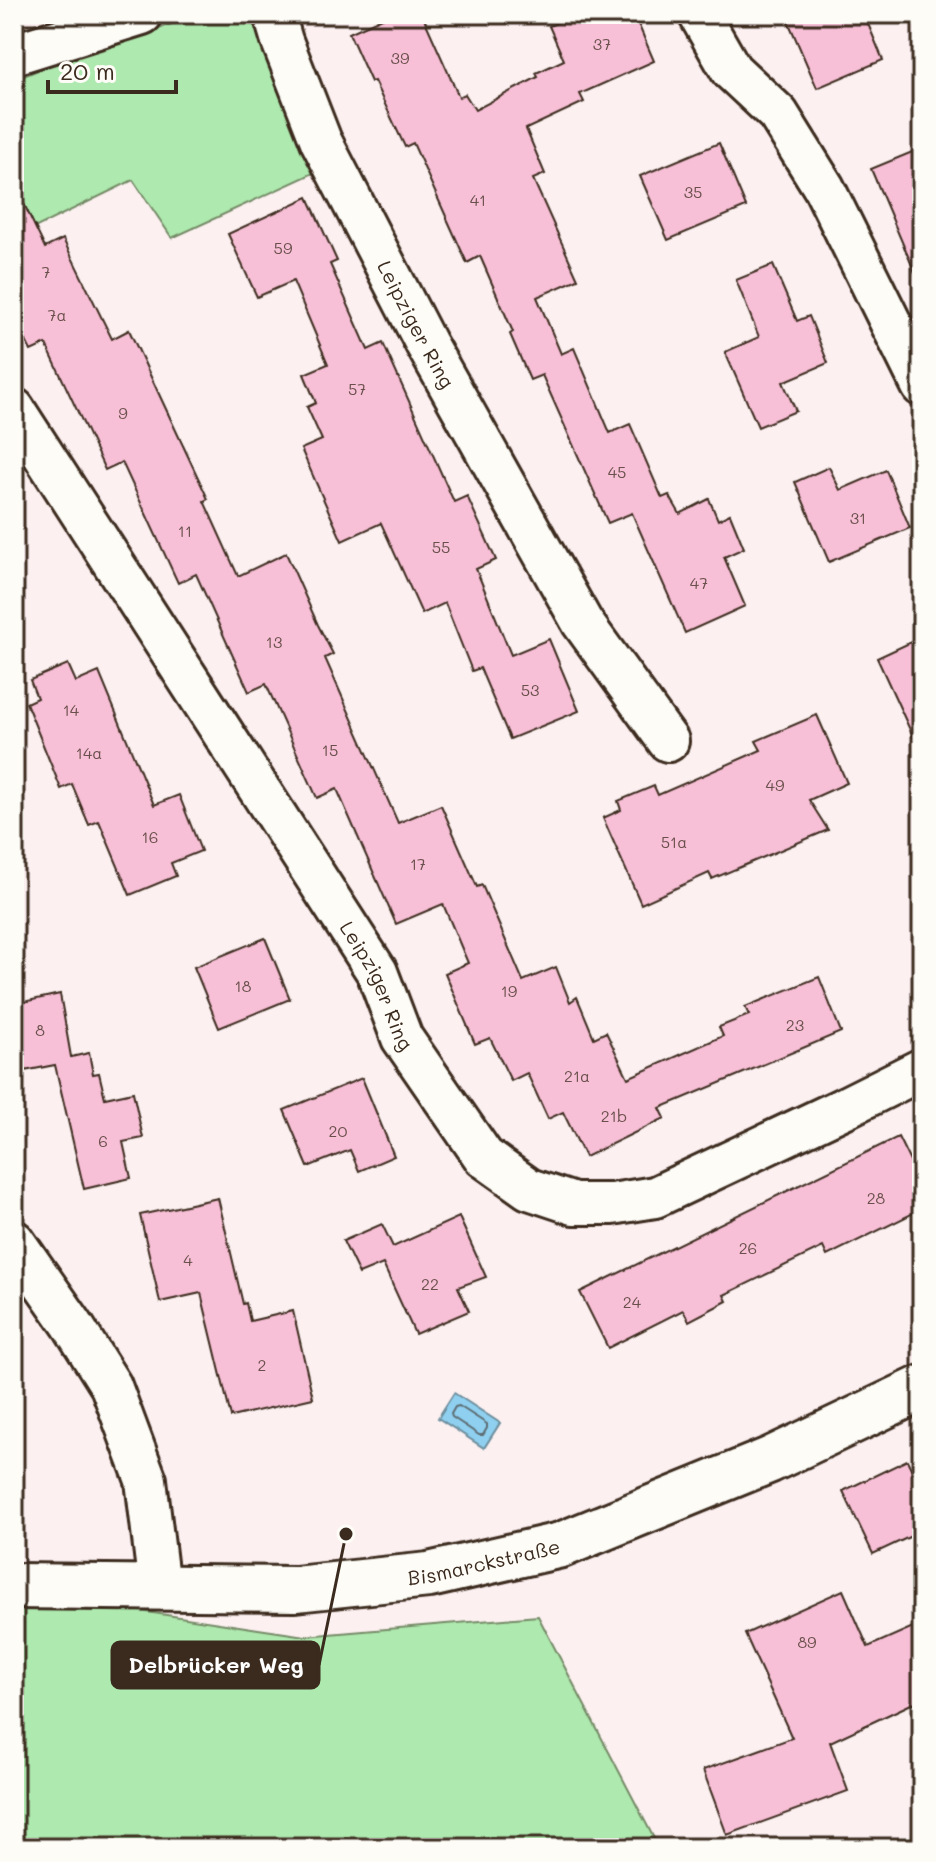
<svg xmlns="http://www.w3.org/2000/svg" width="936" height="1862" viewBox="0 0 936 1862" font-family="Mali,sans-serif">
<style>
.green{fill:#aee9af;stroke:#748a66;stroke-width:2}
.water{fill:#8fd0f0;stroke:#6d8e9c;stroke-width:2}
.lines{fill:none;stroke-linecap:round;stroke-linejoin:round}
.shore{stroke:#5d6c72;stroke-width:2}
.building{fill:#f8c0d7;stroke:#3b2a1e;stroke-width:2}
.minor-casing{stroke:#3b2a1e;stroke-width:46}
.secondary-casing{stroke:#3b2a1e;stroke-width:50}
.minor{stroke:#fdfcf7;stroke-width:40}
.secondary{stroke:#fdfcf7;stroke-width:44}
.labels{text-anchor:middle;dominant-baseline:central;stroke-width:8;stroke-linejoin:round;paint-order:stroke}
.number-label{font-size:16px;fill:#6a504c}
.street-label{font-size:20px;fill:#3b2a1e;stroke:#fdfcf7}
.leader{fill:none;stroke:#3b2a1e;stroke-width:3}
.callout-dot{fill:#3b2a1e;stroke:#fdfcf7;stroke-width:3}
.callout{fill:#3b2a1e;stroke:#3b2a1e;stroke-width:3}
.callout-label{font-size:22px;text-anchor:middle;font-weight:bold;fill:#fff}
</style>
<rect width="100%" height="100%" fill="#fcf0f1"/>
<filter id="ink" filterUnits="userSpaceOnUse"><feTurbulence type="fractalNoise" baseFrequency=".0125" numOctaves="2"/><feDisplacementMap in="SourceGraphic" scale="16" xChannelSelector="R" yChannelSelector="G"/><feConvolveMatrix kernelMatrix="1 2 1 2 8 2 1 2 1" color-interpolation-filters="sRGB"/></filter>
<g filter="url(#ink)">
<g class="green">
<path d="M207,14C229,14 237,14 255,26L318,171L172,238L133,180L14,238V80C77,53 141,32 207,14Z"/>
<path d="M14,1607L127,1609L305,1636L538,1616L659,1848H14Z"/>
</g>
<path class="water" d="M454,1393L500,1423L484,1448L438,1418Z"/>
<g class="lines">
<path class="shore" d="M459,1406L487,1424V1428L483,1435H479L452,1417L451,1414L455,1407Z"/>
</g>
<g class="building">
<path d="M391,14H422L459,97L465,94L475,110L538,77L536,73L564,60L549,26L577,14H634L654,61L580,94L584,102L526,129L545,174L533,179L578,279L537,297L561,354L574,348L610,433L630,424L662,498L669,495L680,514L709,499L718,520L730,514L744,548L724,557L745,606L685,633L632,513L608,523L542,375L530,380L510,334L513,332L480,256L467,263L413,143L405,147L374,81L371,82L349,33Z"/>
<path d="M785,14H864L883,60L817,88Z"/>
<path d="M719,143L746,207L668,240L640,176Z"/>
<path d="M922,148V289L871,169Z"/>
<path d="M14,183L45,248L63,239L112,339L129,330L208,499L204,501L238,576L286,553L318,625L333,654L325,658L398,823L441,805L477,887L482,885L523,981L556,967L570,1002L577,997L594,1038L606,1032L628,1078L723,1036L719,1027L749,1015L745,1007L819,977L841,1032L660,1108L665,1118L585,1157L563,1112L548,1119L527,1073L511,1081L490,1038L475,1044L445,973L468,963L443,904L396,924L337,789L317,798L266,684L249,692L196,574L178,583L122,462L105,470L46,344L31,351L14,317Z"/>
<path d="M308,197L337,261L330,264L368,350L383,343L454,502L467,496L496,560L476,569L511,655L549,639L579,711L510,739L480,668L472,671L445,603L422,614L381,523L342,541L301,449L322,440L307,407L316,403L304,374L328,364L293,281L257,297L228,234Z"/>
<path d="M773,265L797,321L809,316L828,363L783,382L796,411L758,427L725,352L759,337L736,280Z"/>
<path d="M829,467L840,490L886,470L910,528L829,562L795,482Z"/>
<path d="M922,637V756L877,658Z"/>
<path d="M68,664L76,682L99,672L154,805L179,795L201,851L171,863L176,876L130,895L99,821L89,825L72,784L61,789L26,703L37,698L30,680Z"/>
<path d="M817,715L847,783L809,800L828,830L712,879L709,873L641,904L603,818L621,810L618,801L654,786L658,795L761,750L756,741Z"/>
<path d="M265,938L290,999L219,1028L194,967Z"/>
<path d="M60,994L71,1057L89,1053L93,1074L99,1073L105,1098L133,1092L143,1138L123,1142L131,1178L84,1189L55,1065L14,1073V1004Z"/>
<path d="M362,1078L394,1156L359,1171L350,1150L308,1167L284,1110Z"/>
<path d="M898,1137L922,1186V1209L827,1256L823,1247L724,1295L727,1301L689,1321L683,1310L608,1348L580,1292Z"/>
<path d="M218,1198L243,1304L246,1303L250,1321L293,1311L313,1398L231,1417L201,1293L160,1302L140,1215Z"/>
<path d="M459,1217L486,1277L458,1287L469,1311L415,1334L383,1264L359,1274L343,1241L382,1224L393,1247Z"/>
<path d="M907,1460L922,1491V1531L873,1554L843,1491Z"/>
<path d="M843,1590L868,1647L922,1623V1699L830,1742L848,1791L727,1835L703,1770L792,1738L745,1634Z"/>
</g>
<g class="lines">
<g class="minor-casing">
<g id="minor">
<path id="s1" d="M274,14L282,41L321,141L426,344L582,622L668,741"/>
<path d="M699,14L731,70L778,114L824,188L922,386"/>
<path d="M14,54L142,14"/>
<path id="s2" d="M14,409L377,972L402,1038L484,1157L529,1189L574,1204H612L655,1197L848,1106L922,1069"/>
<path d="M14,1241L72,1324L111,1386L146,1480L159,1588"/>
</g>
</g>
<g class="secondary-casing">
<g id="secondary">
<path id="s3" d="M14,1586L295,1589L429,1575L561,1545L770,1460L922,1388"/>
</g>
</g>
<use href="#minor" class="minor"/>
<use href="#secondary" class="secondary"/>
</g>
</g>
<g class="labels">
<g class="number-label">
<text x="602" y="43">37</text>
<text x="400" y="57">39</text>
<text x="693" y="191">35</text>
<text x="478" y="199">41</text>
<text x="283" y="247">59</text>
<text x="46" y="271">7</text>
<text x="57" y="314">7a</text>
<text x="357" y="388">57</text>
<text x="123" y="412">9</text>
<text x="617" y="471">45</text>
<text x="858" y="517">31</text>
<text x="185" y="530">11</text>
<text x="441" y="546">55</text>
<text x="699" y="582">47</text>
<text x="274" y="641">13</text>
<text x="530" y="689">53</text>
<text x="71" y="709">14</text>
<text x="330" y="749">15</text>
<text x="89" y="752">14a</text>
<text x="775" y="784">49</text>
<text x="150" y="836">16</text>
<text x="674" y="841">51a</text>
<text x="418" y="863">17</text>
<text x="243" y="985">18</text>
<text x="509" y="990">19</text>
<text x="795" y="1024">23</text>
<text x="40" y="1029">8</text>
<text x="577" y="1075">21a</text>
<text x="614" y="1115">21b</text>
<text x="338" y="1130">20</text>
<text x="103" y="1140">6</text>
<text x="876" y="1197">28</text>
<text x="748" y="1247">26</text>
<text x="188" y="1259">4</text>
<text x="430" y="1283">22</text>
<text x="632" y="1301">24</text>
<text x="262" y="1364">2</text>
<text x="807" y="1641">89</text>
</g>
<g class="street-label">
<text stroke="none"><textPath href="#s1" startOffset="342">Leipziger Ring</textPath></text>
<text stroke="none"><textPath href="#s2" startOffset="682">Leipziger Ring</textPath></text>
<text stroke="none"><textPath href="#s3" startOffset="472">Bismarckstraße</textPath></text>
</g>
</g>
<path class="leader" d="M346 1534L319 1665"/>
<circle class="callout-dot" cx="346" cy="1534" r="8"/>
<rect class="callout" x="112" y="1642" width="207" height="46" rx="8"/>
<g class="callout-label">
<text x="216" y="1673">Delbrücker Weg</text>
</g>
<rect width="936" height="1862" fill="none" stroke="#fdfcf7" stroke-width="48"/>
<rect x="24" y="24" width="888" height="1814" fill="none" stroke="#3b2a1e" stroke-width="3" filter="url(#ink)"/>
<path d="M48 80v12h128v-12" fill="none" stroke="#3b2a1e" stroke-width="4"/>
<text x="60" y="80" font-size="24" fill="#3b2a1e" stroke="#fdfcf7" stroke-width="6" paint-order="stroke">20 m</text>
</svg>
